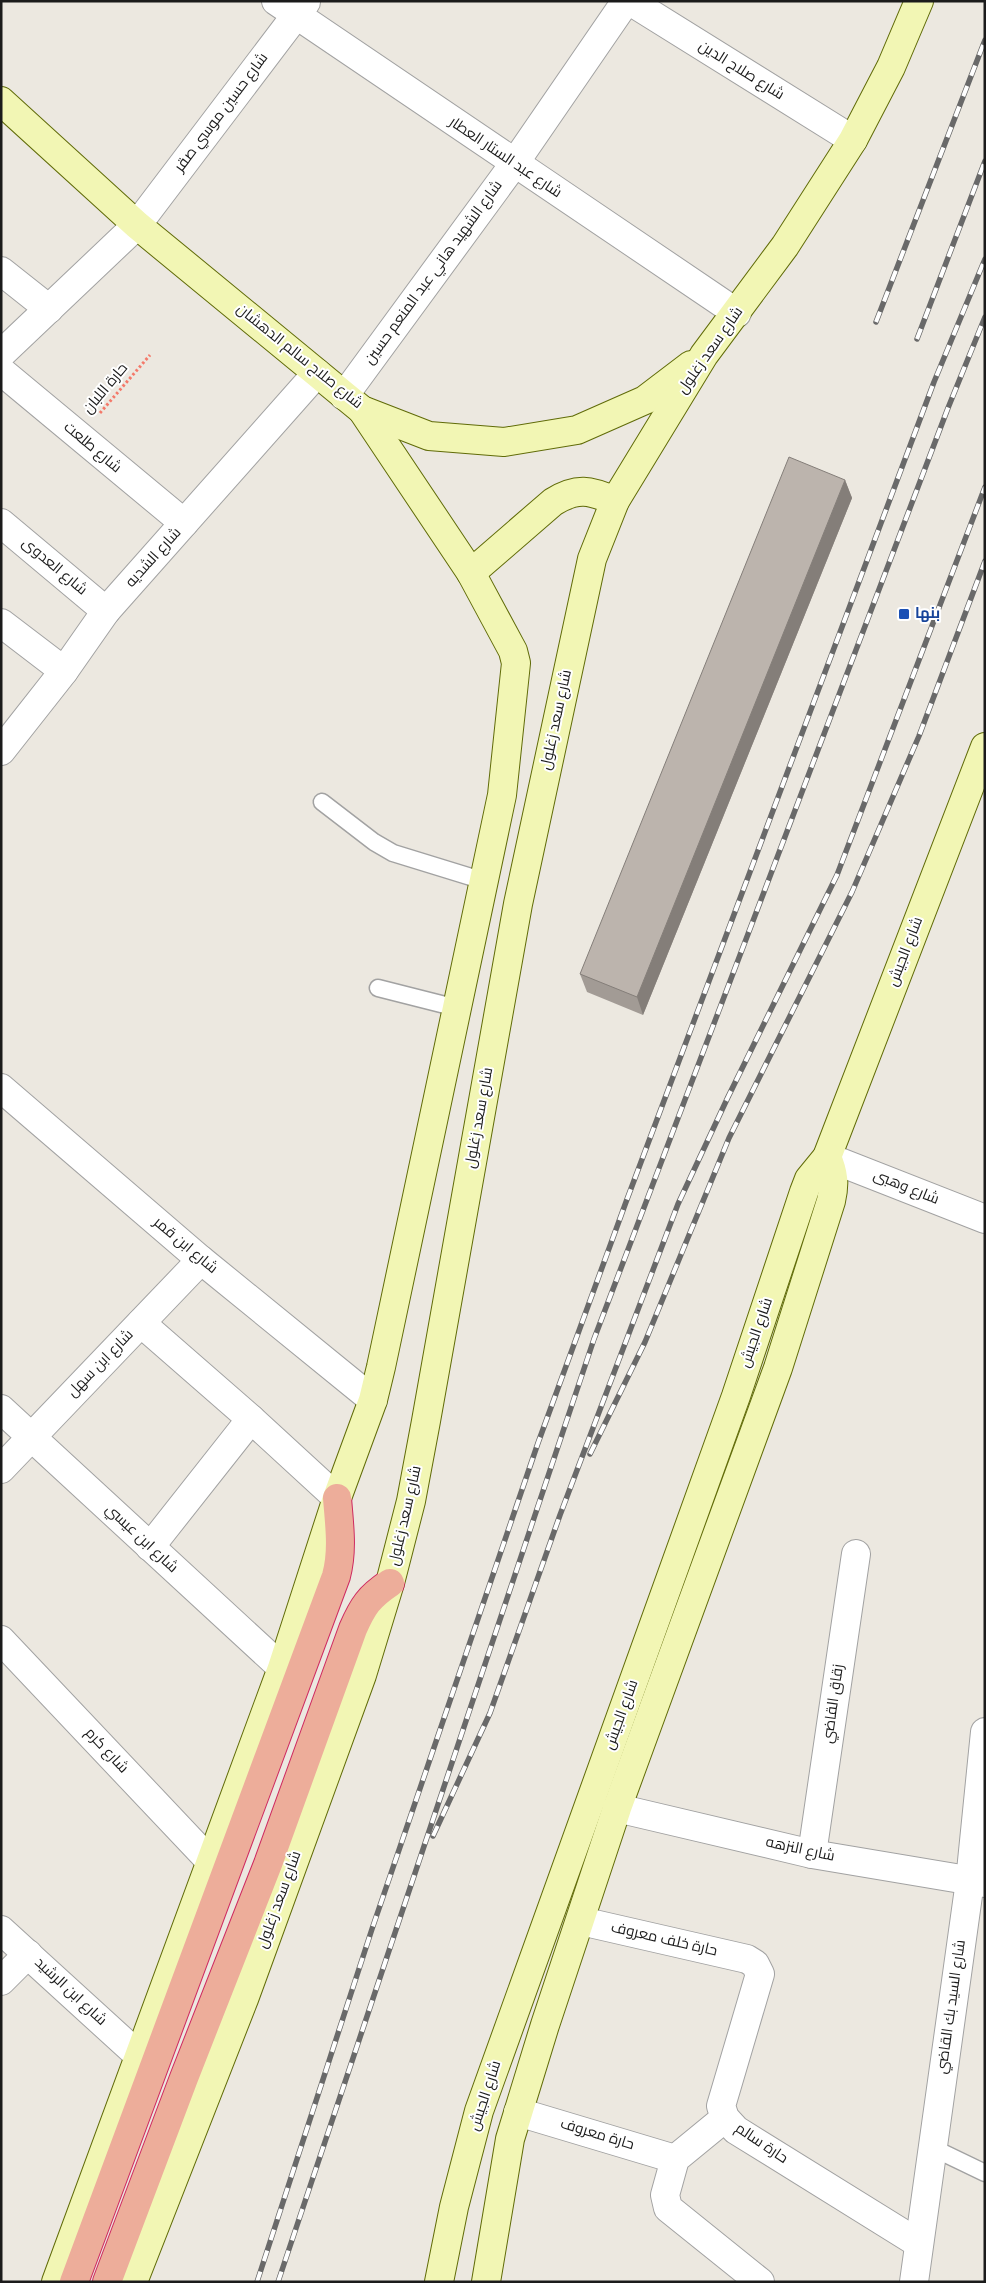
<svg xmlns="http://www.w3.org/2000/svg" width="986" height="2283" viewBox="0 0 986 2283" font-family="Overpass,Cairo,sans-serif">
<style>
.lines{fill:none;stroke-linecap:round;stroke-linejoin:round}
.service-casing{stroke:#a2a2a2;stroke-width:19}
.minor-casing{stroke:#a2a2a2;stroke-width:30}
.secondary-casing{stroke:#606b08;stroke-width:30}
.trunk-casing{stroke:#ce2a60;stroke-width:30}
.path{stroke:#f4796a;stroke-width:3;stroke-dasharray:2.5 2.5;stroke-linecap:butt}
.service{stroke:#fff;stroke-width:16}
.minor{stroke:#fff;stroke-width:28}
.secondary{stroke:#f2f6b4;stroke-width:28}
.trunk{stroke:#edad9a;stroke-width:28}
.rail-casing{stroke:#696969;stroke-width:5.5}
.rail{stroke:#fff;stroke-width:4;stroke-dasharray:11;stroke-linecap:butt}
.wall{fill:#a29b95}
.shaded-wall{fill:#847e79}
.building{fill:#bcb4ad;stroke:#847e79}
.transit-dot{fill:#1a4fb4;stroke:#fff;stroke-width:2}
.labels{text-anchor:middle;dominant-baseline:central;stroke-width:4;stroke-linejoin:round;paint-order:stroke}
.street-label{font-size:15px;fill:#1b1b1b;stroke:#fff}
.transit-label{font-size:15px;font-weight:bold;fill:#164399;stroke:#fff;text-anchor:start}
</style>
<rect width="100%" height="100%" fill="#ece8e0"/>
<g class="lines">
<g class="service-casing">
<g id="service">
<path d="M322,802L374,842L393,853L484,881"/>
<path d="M378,988L457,1008"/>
<path d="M931,2147L985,2173"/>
</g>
</g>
<g class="minor-casing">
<g id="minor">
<path d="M276,1L737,313"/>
<path d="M630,1L853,140"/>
<path d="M1,271L49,309"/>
<path d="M1,354L137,225L306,2"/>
<path d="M1,371L184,523"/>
<path d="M344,396L514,164L626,1"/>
<path d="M1,523L106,611"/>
<path d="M1,623L64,671"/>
<path d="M1,751L64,671L106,611L317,373"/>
<path d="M1,1088L201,1260L373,1400"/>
<path d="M827,1157L985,1219"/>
<path d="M141,1323L251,1419L337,1498"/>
<path d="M1,1409L282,1668"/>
<path d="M1,1469L201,1260"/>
<path d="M150,1547L251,1419"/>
<path d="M1,1640L210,1861"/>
<path d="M617,1808L812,1854L985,1883"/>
<path d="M812,1854L856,1554"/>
<path d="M581,1921L747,1959L755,1964L760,1974L721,2106L725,2118L736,2130L918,2243"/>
<path d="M1,1930L138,2055"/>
<path d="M1,1981L28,1954"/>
<path d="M518,2112L675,2159"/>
<path d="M725,2118L675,2159L665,2195L668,2208L760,2282"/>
<path d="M914,2282L970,1881L985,1732"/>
</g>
</g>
<g class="secondary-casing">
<g id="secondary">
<path d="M1,101L137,225L362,410L429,436L504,442L577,430L645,400L691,365"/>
<path d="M471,573L553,502C577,487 590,490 615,501"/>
<path d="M56,2282L282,1668L337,1498L373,1400L381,1367L502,795L516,663L513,651L471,573L362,410"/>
<path d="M133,2282L244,1999L362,1675L390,1583L411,1501L426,1421L518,904L592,559L615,501L704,355L785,246L853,140L891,67L919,1"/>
<path d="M439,2282L454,2207L479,2111L736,1396L804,1192L809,1179L827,1157L985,747"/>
<path d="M486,2282L510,2139L545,2025L617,1808L778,1368L831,1201C835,1184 834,1173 827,1157"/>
</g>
</g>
<g class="trunk-casing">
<g id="trunk">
<path d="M74,2282L336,1576C343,1550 339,1524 337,1498"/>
<path d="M107,2282L184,2078L268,1864L353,1629C363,1606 369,1597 390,1583"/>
</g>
</g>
<path class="path" d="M100,413L150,355"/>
<use href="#service" class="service"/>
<use href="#minor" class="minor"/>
<use href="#secondary" class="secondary"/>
<use href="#trunk" class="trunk"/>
<g class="rail-casing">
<g id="rail">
<path d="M876,322L985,40"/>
<path d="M917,339L985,161"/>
<path d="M590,1454L645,1342L729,1138L852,892L919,736L985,561"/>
<path d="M433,1836L490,1713L560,1515L678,1204L728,1097L837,875L985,487"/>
<path d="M257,2282L372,1929L538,1443L626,1202L934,382L985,259"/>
<path d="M278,2282L594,1339L948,408L985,317"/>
</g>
</g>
<use href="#rail" class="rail"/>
</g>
<path class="wall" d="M845,480L852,498L643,1015L587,992L580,974Z"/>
<path class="shaded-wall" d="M845,480L852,498L643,1015L637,997Z"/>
<path class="building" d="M789,457L845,480L637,997L580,974Z"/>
<rect class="transit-dot" x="898" y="608" width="12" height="12" rx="2.5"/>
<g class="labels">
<g class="street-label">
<text transform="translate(741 71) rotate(32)">شارع صلاح الدين</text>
<text transform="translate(222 113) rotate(-53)">شارع حسين موسي صقر</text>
<text transform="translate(505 158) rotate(34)">شارع عبد الستار العطار</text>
<text transform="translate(434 273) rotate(-54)">شارع الشهيد هاني عبد المنعم حسين</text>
<text transform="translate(711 351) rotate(-55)">شارع سعد زغلول</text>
<text transform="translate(299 357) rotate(39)">شارع صلاح سالم الدهشان</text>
<text transform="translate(106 389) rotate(-50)">حارة اللبان</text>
<text transform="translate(92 448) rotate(40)">شارع طلعت</text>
<text transform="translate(154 558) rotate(-48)">شارع الشديه</text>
<text transform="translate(54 567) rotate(40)">شارع العدوى</text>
<text transform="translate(557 720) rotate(-78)">شارع سعد زغلول</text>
<text transform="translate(906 952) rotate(-69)">شارع الجيش</text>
<text transform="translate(480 1118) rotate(-80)">شارع سعد زغلول</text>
<text transform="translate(906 1188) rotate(22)">شارع وهبى</text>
<text transform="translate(185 1246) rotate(40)">شارع ابن قمر</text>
<text transform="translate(757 1333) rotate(-71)">شارع الجيش</text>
<text transform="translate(101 1364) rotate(-46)">شارع ابن سهل</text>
<text transform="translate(406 1516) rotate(-77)">شارع سعد زغلول</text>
<text transform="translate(141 1539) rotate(43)">شارع ابن عيسي</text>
<text transform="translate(834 1704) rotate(-82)">زقاق القاضي</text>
<text transform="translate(622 1715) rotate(-70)">شارع الجيش</text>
<text transform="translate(106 1751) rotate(47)">شارع كرم</text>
<text transform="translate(800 1850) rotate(12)">شارع النزهه</text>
<text transform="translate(280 1900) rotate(-70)">شارع سعد زغلول</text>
<text transform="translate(664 1940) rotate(13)">حارة خلف معروف</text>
<text transform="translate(70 1992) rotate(43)">شارع ابن الرشيد</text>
<text transform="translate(952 2007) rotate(-82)">شارع السيد بك القاضي</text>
<text transform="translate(486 2096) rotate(-72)">شارع الجيش</text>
<text transform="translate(597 2135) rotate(17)">حارة معروف</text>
<text transform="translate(761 2144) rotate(34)">حارة سالم</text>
</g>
<g class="transit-label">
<text x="915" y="614">بنها</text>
</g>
</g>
<rect width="986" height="2283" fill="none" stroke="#1b1b1b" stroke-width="5"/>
</svg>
